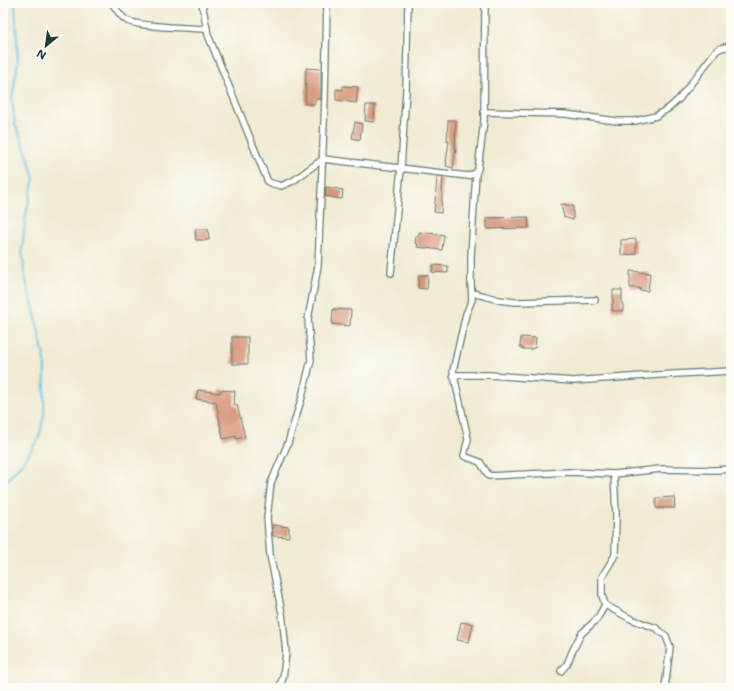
<svg xmlns="http://www.w3.org/2000/svg" width="734" height="691" viewBox="0 0 734 691" font-family="'Shantell Sans',sans-serif">
<style>
.lines{fill:none;stroke-linecap:round;stroke-linejoin:round}
.stream{stroke:#62bfe0;stroke-width:2}
.building{fill:#d7977b}
.minor-casing{stroke:#687a6c;stroke-width:8}
.minor{stroke:#fff;stroke-width:5.5}
</style>
<rect width="100%" height="100%" fill="#fdfcf7"/>
<filter id="ink" filterUnits="userSpaceOnUse"><feTurbulence type="fractalNoise" baseFrequency=".025" numOctaves="2"/><feDisplacementMap in="SourceGraphic" scale="8" xChannelSelector="R" yChannelSelector="G"/><feConvolveMatrix kernelMatrix="1 2 1 2 8 2 1 2 1" color-interpolation-filters="sRGB"/></filter>
<filter id="wash" filterUnits="userSpaceOnUse"><feTurbulence type="fractalNoise" baseFrequency=".012" numOctaves="4" result="noise"/><feDisplacementMap in="SourceGraphic" scale="16" xChannelSelector="R" yChannelSelector="G"/><feGaussianBlur stdDeviation="0.9" result="paint"/><feColorMatrix in="noise" values="0 0 0 0 0 0 0 0 0 0 0 0 0 0 0 0 0 1.4 0 .05"/><feComposite in="paint" operator="in"/></filter>
<g filter="url(#wash)">
<rect width="100%" height="100%" fill="#f1ebd4"/>
<g class="lines">
<path class="stream" d="M3,482L8,479L24,461L39,438L44,415L45,361L34,310L25,278L22,250L26,214L34,178L27,154L15,124L12,99L18,62L15,3"/>
</g>
<g id="blocks">
<g class="building">
<path d="M306,68L321,69V99H315V104H305Z"/>
<path d="M343,86L358,87L356,103L336,100V89L343,90Z"/>
<path d="M366,105H375L374,122L365,121Z"/>
<path d="M448,120H456L455,148H456L453,168L446,166L447,162H446L449,141H447Z"/>
<path d="M355,122L362,124L360,140L352,138Z"/>
<path d="M437,177H443L441,213L434,212Z"/>
<path d="M326,187L343,190L342,199L325,196Z"/>
<path d="M561,204L573,206V220L564,217Z"/>
<path d="M528,217L529,228L487,229V218Z"/>
<path d="M195,229H208L209,240H196Z"/>
<path d="M419,232L444,235L442,250L417,247L418,244L415,243L416,236H419Z"/>
<path d="M636,239V254L621,255V240Z"/>
<path d="M433,265L448,266V273L432,272Z"/>
<path d="M630,271L650,273L648,291L639,290L640,288H630Z"/>
<path d="M419,275H428L427,289L418,288Z"/>
<path d="M613,290H622V304H623V311H612V304H613Z"/>
<path d="M333,309L351,310L350,326L332,324Z"/>
<rect x="232" y="337" width="16" height="27"/>
<path d="M521,337L536,338L535,348H532V349H522V347H520Z"/>
<path d="M198,390L220,393V390L235,391L234,405H237L245,437L236,439V436L223,439L216,402L196,399Z"/>
<path d="M674,497L675,508H656V498Z"/>
<path d="M272,525L289,527V537L273,536Z"/>
<path d="M461,622L473,624L469,642L457,640Z"/>
</g>
</g>
</g>
<g filter="url(#ink)">
<use href="#blocks" fill-opacity="0" stroke="#687a6c" stroke-width="1"/>
<g class="lines">
<g class="minor-casing">
<g id="minor">
<path d="M112,3C116,9 120,16 126,20C136,27 192,28 207,29"/>
<path d="M202,3L208,35L268,182L281,186L293,181L323,159L468,176L476,173L478,169L484,121L485,3"/>
<path d="M484,112L565,114L617,121H635L656,116L669,108L679,99L717,50L721,48L731,46"/>
<path d="M476,173L471,256V283L472,300L466,314L453,371L468,439L464,456L480,462L489,476L570,472L614,474L661,469L716,470L731,469"/>
<path d="M391,273L401,168L406,91L408,3"/>
<path d="M472,293L485,296L499,300L515,302L595,300"/>
<path d="M453,375H489L573,381L658,375L731,371"/>
<path d="M614,474L616,514L615,555L602,577V595L605,605L631,619L656,628L666,636L670,647L665,688"/>
<path d="M561,671L567,664L572,652L581,634L597,619L605,605"/>
<path d="M279,688L283,678L286,652L282,613L270,555L267,518L271,483L288,443L302,397L311,360L308,319L318,266L325,98L327,3"/>
</g>
</g>
<use href="#minor" class="minor"/>
</g>
</g>
<rect width="734" height="691" fill="none" stroke="#fdfcf7" stroke-width="16"/>
<g transform="translate(46 46) rotate(209)" stroke="#fdfcf7" stroke-width="3" paint-order="stroke">
<path d="M0-3L7 15L0 10L-7 15Z" fill="#1f3d34"/>
<text y="-6" font-size="11" font-weight="bold" text-anchor="middle" fill="#1f3d34">N</text>
</g>
</svg>
